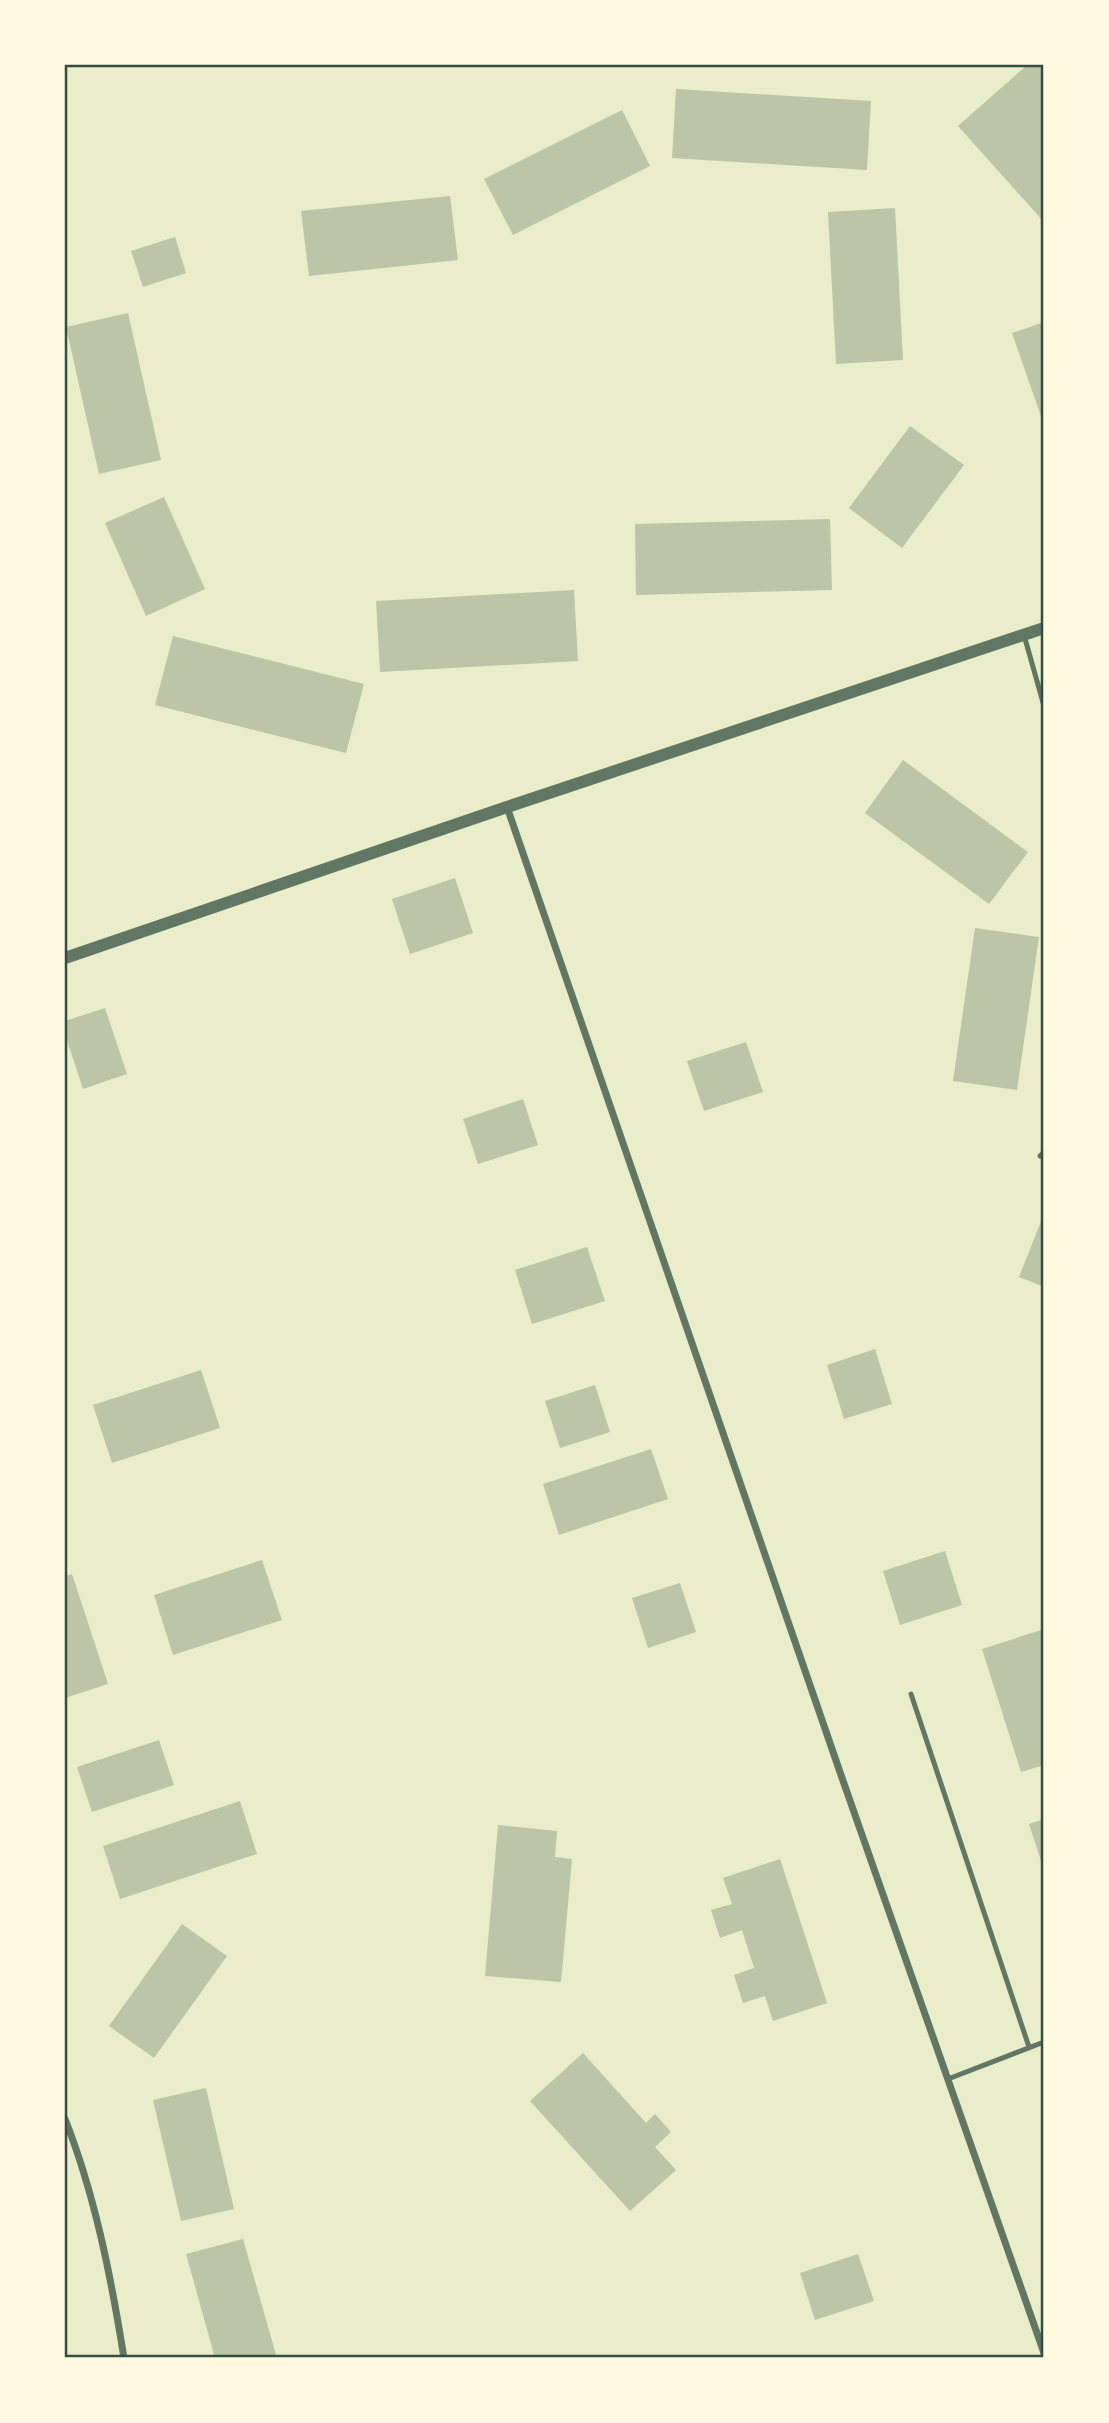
<svg xmlns="http://www.w3.org/2000/svg" width="1109" height="2423" viewBox="0 0 1109 2423" font-family="'Playfair Display',serif">
<style>
.building{fill:#bcc5a7}
.lines{fill:none;stroke-linecap:round;stroke-linejoin:round}
.service{stroke:#617663;stroke-width:5}
.minor{stroke:#617663;stroke-width:7}
.tertiary{stroke:#617663;stroke-width:12}
.neatline{fill:none;stroke:#344e41;stroke-width:2.5}
</style>
<rect width="100%" height="100%" fill="#e9edc9"/>
<g class="building">
<path d="M1027,65H1041L1044,68V222L958,126Z"/>
<path d="M676,89L871,101L867,170L672,158Z"/>
<path d="M622,110L650,166L513,235L484,179Z"/>
<path d="M450,196L458,260L309,276L301,211Z"/>
<path d="M895,208L903,360L836,364L828,212Z"/>
<path d="M175,237L186,273L143,287L131,251Z"/>
<path d="M128,313L161,460L99,474L66,327Z"/>
<path d="M1044,322V425L1012,333Z"/>
<path d="M910,426L964,465L902,548L849,508Z"/>
<path d="M164,497L205,589L146,616L105,523Z"/>
<path d="M830,519L832,590L636,595L635,524Z"/>
<path d="M574,590L578,661L380,672L376,601Z"/>
<path d="M173,636L364,684L346,753L155,705Z"/>
<path d="M903,760L1028,852L989,904L865,813Z"/>
<path d="M455,878L473,933L410,954L392,899Z"/>
<path d="M975,928L1039,937L1017,1090L953,1081Z"/>
<path d="M105,1008L127,1074L83,1089L65,1034V1021Z"/>
<path d="M746,1042L763,1092L704,1111L687,1061Z"/>
<path d="M523,1099L538,1145L478,1164L463,1119Z"/>
<path d="M1044,1214V1287L1019,1277Z"/>
<path d="M587,1247L605,1301L532,1324L515,1270Z"/>
<path d="M875,1349L892,1404L844,1419L827,1365Z"/>
<path d="M201,1370L220,1428L112,1463L93,1405Z"/>
<path d="M595,1385L610,1432L560,1448L545,1401Z"/>
<path d="M651,1449L668,1499L559,1535L543,1484Z"/>
<path d="M945,1551L962,1605L900,1625L883,1571Z"/>
<path d="M262,1560L282,1620L173,1655L154,1595Z"/>
<path d="M72,1574L108,1684L65,1698V1576Z"/>
<path d="M680,1583L696,1632L648,1648L632,1598Z"/>
<path d="M1044,1629V1765L1021,1772L982,1649Z"/>
<path d="M159,1740L174,1785L92,1812L77,1767Z"/>
<path d="M240,1801L257,1854L120,1899L103,1846Z"/>
<path d="M1044,1819V1870L1029,1824Z"/>
<path d="M498,1825L557,1831L555,1857L572,1859L561,1982L485,1976Z"/>
<path d="M780,1859L827,2003L773,2021L765,1996L743,2003L734,1975L754,1968L742,1930L720,1938L711,1910L732,1904L723,1878Z"/>
<path d="M182,1924L227,1956L154,2058L109,2026Z"/>
<path d="M583,2053L646,2123L655,2114L671,2132L655,2147L676,2170L630,2211L530,2101Z"/>
<path d="M206,2088L234,2209L181,2221L153,2100Z"/>
<path d="M243,2239L277,2358H215L186,2254Z"/>
<path d="M858,2254L874,2301L815,2320L800,2273Z"/>
</g>
<g class="lines">
<g class="service">
<path d="M1024,635L1044,706"/>
<path d="M1040,1156L1044,1152"/>
<path d="M911,1694L1029,2047"/>
<path d="M948,2079L1044,2042"/>
</g>
<g class="minor">
<path d="M507,807L841,1775L1044,2353"/>
<path d="M65,2119C95,2195 111,2277 124,2358"/>
</g>
<path class="tertiary" d="M65,958L507,807L1044,628"/>
</g>
<rect width="1109" height="2423" fill="none" stroke="#fefae0" stroke-width="133"/>
<rect x="66" y="66" width="976" height="2290" class="neatline"/>
</svg>
